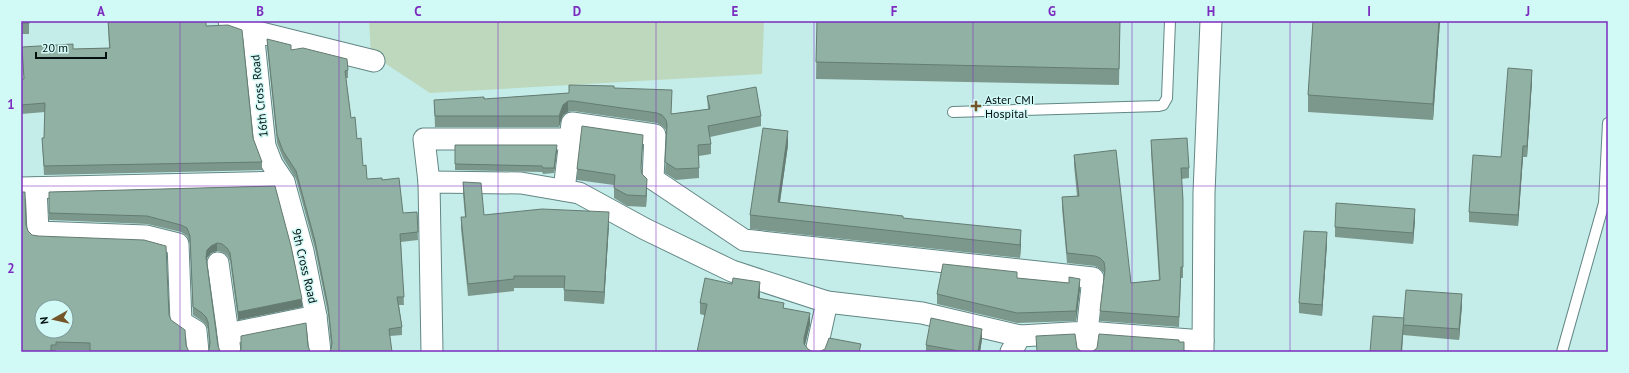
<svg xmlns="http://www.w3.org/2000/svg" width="1629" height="373" viewBox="0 0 1629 373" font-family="'PT Sans',sans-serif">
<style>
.green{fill:#bed8bd}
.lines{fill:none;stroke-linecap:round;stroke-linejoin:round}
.lane-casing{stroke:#628784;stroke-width:12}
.street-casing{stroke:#628784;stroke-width:23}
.lane{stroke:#fff;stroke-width:10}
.street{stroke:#fff;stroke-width:21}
.wall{fill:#7c988c}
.shaded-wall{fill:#657c72}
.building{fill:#90b1a3;stroke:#657c72;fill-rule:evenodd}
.grid{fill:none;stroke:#7b2cbf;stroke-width:1;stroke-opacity:0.55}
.poi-dot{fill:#75562b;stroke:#d1f9f6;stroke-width:1.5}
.labels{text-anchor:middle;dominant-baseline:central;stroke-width:3;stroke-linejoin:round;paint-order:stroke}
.street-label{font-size:12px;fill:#03100f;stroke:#d1f9f6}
.poi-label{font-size:12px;fill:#03100f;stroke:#d1f9f6;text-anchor:start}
.neatline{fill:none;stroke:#7b2cbf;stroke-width:1.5}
.grid-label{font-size:13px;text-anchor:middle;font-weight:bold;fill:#7b2cbf}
</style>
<rect width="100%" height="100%" fill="#c4ece9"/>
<path class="green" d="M369,21H764L762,74L430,93L371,54Z"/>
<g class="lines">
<g class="lane-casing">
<g id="lane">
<path d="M953,112L1159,106L1163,105L1167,98L1170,21"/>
<path d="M1562,352L1604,203L1608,123"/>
</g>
</g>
<g class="street-casing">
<g id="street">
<path d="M229,21L253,31L265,146L272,164L284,182L303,251L316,316L320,352"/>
<path d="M253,31L374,61"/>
<path d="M429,182L424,139H570"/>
<path d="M21,188L284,182"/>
<path d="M36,188L38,232L146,236L178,244L181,322L196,331L198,352"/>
<path d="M564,190L572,123L655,135L653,179L744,240L1093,278L1087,332L1020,336L1011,352"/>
<path d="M218,263L228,334"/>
<path d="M827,302L922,313L1020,336"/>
<path d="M230,352L228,334L316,316"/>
<path d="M432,352L429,182L521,183L579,193L645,229L732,271L827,302L816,352"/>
<path d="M1087,352V332L1203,341"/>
<path d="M1203,352L1204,193L1211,21"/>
</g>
</g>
<use href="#lane" class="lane"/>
<use href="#street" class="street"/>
</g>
<g class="wall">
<rect x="21" y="21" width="8" height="13"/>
<path d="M108,21L206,26L253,138L262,162V170L44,175L42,138H44L45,112L21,114V79H24L22,47L73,49L109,48Z"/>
<path d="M817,21H1120L1119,85L816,79Z"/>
<path d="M1313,21H1440L1433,120L1308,112V95Z"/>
<path d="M267,39L291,50L348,70V78H346L351,118L357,139L363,166L367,179L382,180L403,213L417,212L418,240L401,242L404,305H399L402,327V335L390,336L331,349V346L328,314L315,249L296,179L283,158L277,143L267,47Z"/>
<path d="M1532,81L1527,157H1523L1518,226L1469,222V212L1501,157Z"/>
<path d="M614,88L671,114L708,109L707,96L761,116V126L710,137L711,144V154L699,156V178L676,180L665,173L667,133L666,130L662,126L657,123L573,111L568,112L563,115L559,127H435L434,100L484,99L569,93Z"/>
<path d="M1151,140L1189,168V178L1181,179L1183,200V278H1181L1179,327L1100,321V311L1104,275V273L1100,269L1095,266L1067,263L1062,208V197L1077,196L1074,165V155L1131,283L1159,280L1151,151Z"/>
<path d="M455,145L557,151L554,173L543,174L542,172L455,170Z"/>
<path d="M643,145L641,169L647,190L646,207L627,206L614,198V185L577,180V169Z"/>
<path d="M788,145L780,202L903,218L1021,244L1020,258L750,229V215Z"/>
<path d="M463,182L484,215L609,224L604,304L564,301V288H514V291L468,296L461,229V217H465L463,194Z"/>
<path d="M275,186L302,307L238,320L230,261L227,255L222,252L217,251L211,253L207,258V261L218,346L209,350V346L208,330L206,325L202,321L193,315L190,244L187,236L181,232L147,224L49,220V192Z"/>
<path d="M1415,220L1413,244L1335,237V227Z"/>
<path d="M26,225L28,231L32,235L169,315L171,320L186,345L189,352H90V350H56V352H21Z"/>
<path d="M1327,243L1322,316L1299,313V303Z"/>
<path d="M1069,277L1080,289L1076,321L1017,323L937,304V294L1017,278L1069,283Z"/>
<path d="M760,294V298L784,308L810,324L805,345L700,314V303Z"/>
<path d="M1462,305L1459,340L1403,335V334L1402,352H1370L1404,318Z"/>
<path d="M982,339L980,352H926V345Z"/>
</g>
<g class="shaded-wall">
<path d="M1439,21H1440L1433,120V104Z"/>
<path d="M1532,70V81L1527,157V146Z"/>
<path d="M568,101V112L563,115L559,127V116L563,105Z"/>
<path d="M788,131V145L778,215V202Z"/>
<path d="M557,145V151L554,173V168Z"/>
<path d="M1523,146V157L1518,226V215Z"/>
<path d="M647,179V190L646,207V196Z"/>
<path d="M1415,209V220L1413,244V233Z"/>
<path d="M609,212V224L604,304V292Z"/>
<path d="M1021,230V244L1020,258V245Z"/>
<path d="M1327,232V243L1322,316V305Z"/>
<path d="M217,243V251L211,253L207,258L206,265V257L207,250L211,246Z"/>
<path d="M1080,279V289L1076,321V311Z"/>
<path d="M760,282V294L758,309V298Z"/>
<path d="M1462,294V305L1459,340V329Z"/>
<path d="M302,299V307L238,320V312Z"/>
<path d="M810,313V324L804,349V338Z"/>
<path d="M1403,325L1402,352H1401Z"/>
<path d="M982,329V339L980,352H978Z"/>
</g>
<g class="building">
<rect x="21" y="21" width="8" height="2"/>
<path d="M108,21H206V26L228,25L242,30L253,138L262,162L44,166L42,138H44L45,103L21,105V79H24L22,47L73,44V49L110,48Z"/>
<path d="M817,21H1120L1119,69L816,62Z"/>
<path d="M1313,21H1439L1433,104L1308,95Z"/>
<path d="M267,39L291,45V50L303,48L347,59L348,70L345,71L351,118L355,117L357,139L361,138L363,166L366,165L367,179L382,178V180L399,178L403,213L417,212L418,232L400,234L404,297H397L402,327L389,329L392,352H329L331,349L332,343L328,306L315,241L296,171L283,151L277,135Z"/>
<path d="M1508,68L1532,70L1527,146H1523L1518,215L1469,212L1473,155L1501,157Z"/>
<path d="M569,85L614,86V88L672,90L671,114L710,109L707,96L756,87L761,116L708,126L711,144L698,145L699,168L676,169L665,162L667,125L666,120L662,115L657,113L573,101H568L563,105L559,116H435L434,100L484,97V99L569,93Z"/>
<path d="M582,126L643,135L641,168L642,174L647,179L646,196L627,195L614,188L615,175L577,169Z"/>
<path d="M763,128L788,131L778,202L903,216V218L1021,230L1020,245L750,215Z"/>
<path d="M1187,138L1189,168H1181L1183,200V267H1181L1179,317L1100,311L1105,269L1104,262L1100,258L1095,256L1067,253L1062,197L1079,196L1074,155L1116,150L1131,283L1160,280L1151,140Z"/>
<path d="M455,145H557L554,168H543L542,166L455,164Z"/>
<path d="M463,182L481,183L484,215L542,209L609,212L604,292L564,290L565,276H514V279L468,284L461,217H466Z"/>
<path d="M275,186L291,246L302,299L238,312L230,253L227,248L222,244L217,243L211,246L207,250L206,257L218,346L220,351L221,352H207L209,350L210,343L208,322L206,317L202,313L193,307L190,236L187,228L181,225L147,216L49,213V192Z"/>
<path d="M21,192H25L26,225L28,231L32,235L38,236L144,240L166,246L169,315L171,320L185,330L186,345L189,352H90V343L56,342V345H51V352H21ZM42,307H66V331H42Z"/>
<path d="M1336,203L1415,209L1413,233L1335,227Z"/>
<path d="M1304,231L1327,232L1322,305L1299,303Z"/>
<path d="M943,264L1017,272V278L1069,283V277L1080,279L1076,311L1017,313L937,294Z"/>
<path d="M705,278L732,284L733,278L760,282L758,298L784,303L783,308L810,313L804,338V344L808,349L813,352H697L707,304L700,303Z"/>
<path d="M1406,290L1462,294L1459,329L1403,325Z"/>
<path d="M1373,316L1404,318L1401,352H1370Z"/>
<path d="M931,318L982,329L978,352H958L959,351L926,345Z"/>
<path d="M306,323L308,346L310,351L311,352H239L241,349V336Z"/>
<path d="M1075,334L1077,348L1082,352H1037L1036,336Z"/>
<path d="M1099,334L1179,340V342H1184V352H1092L1097,348Z"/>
<path d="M829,338L861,344L859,352H819L825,349Z"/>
</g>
<path class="grid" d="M180,21V352M339,21V352M498,21V352M656,21V352M814,21V352M973,21V352M1132,21V352M1290,21V352M1448,21V352M21,186H1608"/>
<path class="poi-dot" d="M974 100h4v4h4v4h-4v4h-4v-4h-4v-4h4z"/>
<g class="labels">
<g class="street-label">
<text transform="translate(259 96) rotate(-96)">16th Cross Road</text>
<text transform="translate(305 266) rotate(77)">9th Cross Road</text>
</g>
<g class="poi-label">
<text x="985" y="99">Aster CMI<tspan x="985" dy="14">Hospital</tspan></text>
</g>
</g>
<rect width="1629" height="373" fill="none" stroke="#d1f9f6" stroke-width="44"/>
<g transform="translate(54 319) rotate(262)"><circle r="19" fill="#d1f9f6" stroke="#7f9c9a"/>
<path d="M0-3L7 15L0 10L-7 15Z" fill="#75562b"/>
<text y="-6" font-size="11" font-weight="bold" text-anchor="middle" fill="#03100f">N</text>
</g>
<path d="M36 52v6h70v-6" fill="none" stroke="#03100f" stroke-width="2"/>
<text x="42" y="52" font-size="12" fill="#03100f" stroke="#d1f9f6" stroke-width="3" paint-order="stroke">20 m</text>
<rect x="22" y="22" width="1585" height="329" class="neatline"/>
<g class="grid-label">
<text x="101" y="16">A</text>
<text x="260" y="16">B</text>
<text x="418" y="16">C</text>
<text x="577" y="16">D</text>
<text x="735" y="16">E</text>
<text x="894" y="16">F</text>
<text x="1052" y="16">G</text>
<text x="1211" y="16">H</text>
<text x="1369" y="16">I</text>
<text x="1528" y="16">J</text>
<text x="11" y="109">1</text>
<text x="11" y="273">2</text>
</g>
</svg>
